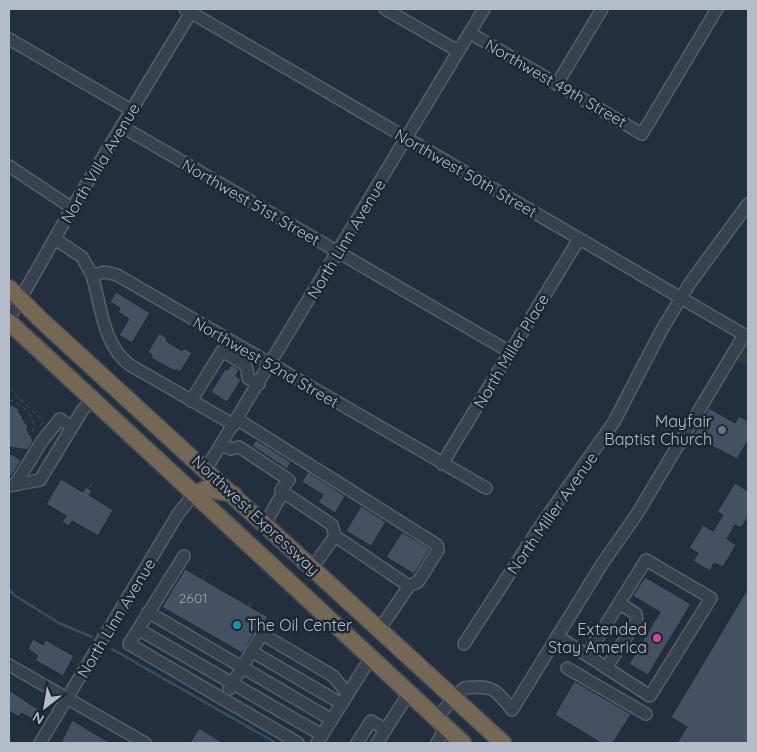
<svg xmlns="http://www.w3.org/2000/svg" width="757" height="752" viewBox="0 0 757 752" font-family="Quicksand,sans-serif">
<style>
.green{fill:#263c3f}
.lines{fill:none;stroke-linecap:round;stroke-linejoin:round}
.stream{stroke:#394c67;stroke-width:2.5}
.building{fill:#455162;stroke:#1f2835}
.minor-casing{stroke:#565f6c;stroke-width:14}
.highway-casing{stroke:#434c59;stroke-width:19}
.path{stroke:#44595c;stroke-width:1;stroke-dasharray:4 4;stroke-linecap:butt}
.minor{stroke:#38414e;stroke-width:11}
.highway{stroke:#746855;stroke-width:16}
.worship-dot{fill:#6b7280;stroke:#1d2633;stroke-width:2}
.culture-dot{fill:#0f9aa8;stroke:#1d2633;stroke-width:2}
.hotel-dot{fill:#d1479c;stroke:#1d2633;stroke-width:2}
.labels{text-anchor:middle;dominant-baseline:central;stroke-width:5;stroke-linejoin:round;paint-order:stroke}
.number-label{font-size:14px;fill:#98a1af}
.street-label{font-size:16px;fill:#b4bcc9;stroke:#1d2633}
.poi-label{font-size:16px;fill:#b4bcc9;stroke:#1d2633;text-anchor:end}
</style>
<rect width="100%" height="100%" fill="#242f3e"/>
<path class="green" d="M748,344V367L739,362L738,355L744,345Z"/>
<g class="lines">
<g class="stream">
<path d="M9,589L14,595L59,623L92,637"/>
<path d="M112,649L276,743"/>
</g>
</g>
<g class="building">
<path d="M116,292L150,313L132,343L119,335L129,319L118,312L120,308L110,302Z"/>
<path d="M159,333L167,338L166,341L182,351L184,348L192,353L180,372L176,369L175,371L151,358L152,355L148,352Z"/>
<path d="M231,365L239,369L236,376L241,380L227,402L211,392L225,369L228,370Z"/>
<path d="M9,404L19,409L18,412L23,417L22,418L28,427L27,430L33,441L28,450L9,447Z"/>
<path d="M709,408L735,423L739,416L748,421V441L737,459L693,436Z"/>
<path d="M256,440L291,462L287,469L252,446Z"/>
<path d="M9,453L21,460L13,474L9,477Z"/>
<path d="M308,472L345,496L335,513L318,502L323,495L302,482Z"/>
<path d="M61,479L83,492L86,487L92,491L89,495L113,510L98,536L72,521L69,526L62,522L66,516L46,504Z"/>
<path d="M735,483L748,491V517L741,528L735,525L727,539L736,545L723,567L714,563L710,571L693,561L698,553L689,548L703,525L713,531L723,515L717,512Z"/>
<path d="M361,506L386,522L371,546L346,531Z"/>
<path d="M402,532L430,549L414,574L386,557Z"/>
<path d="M185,569L268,617L262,627L256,630L242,653L162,607Z"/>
<path d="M645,577L691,604L648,675L629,664L660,612L633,596Z"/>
<path d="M748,588V743H677L687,727L671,717Z"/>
<path d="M33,639L43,645L46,640L74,656L63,676L35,660L38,656L28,649Z"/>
<path d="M574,681L631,714L613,743H601L555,715Z"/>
<path d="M9,690L42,712L36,721L21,713L19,717L9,711Z"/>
<path d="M72,720L95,734L111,743H61Z"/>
<path d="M199,728L223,743H190Z"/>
</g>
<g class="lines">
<g class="minor-casing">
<g id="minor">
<path d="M185,9L748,337"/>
<path d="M385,9L458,51"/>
<path d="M470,33L642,134L717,9"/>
<path d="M9,39L131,110"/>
<path d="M557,84L602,9"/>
<path d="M121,126L510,352"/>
<path d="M9,166L72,208"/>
<path d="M55,239L82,257L92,275L105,272L117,275L486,488"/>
<path d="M92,275C101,305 103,346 130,365L234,425"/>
<path d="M9,319L72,208L193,9"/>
<path d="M191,401L222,351L244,364L247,369L248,378L259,384"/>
<path d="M237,419L437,545L438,550L418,582L407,586"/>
<path d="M221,445L231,449L239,447L289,480L281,490L283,492L332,525L335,536L406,584L407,589L379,630"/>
<path d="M442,464L579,239"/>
<path d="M206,469L484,9"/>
<path d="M15,485L42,441L60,419L72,427"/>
<path d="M9,486L40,480L83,409L92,400"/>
<path d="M265,524L283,492"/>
<path d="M184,556L129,644L298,743"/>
<path d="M312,568L335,536"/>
<path d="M148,612L332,720"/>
<path d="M138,629L322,735"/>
<path d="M557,636L650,696L711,598L646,560L587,655"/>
<path d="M464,644L541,525L614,422L661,331L690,283L748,204"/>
<path d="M251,651L342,704"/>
<path d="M9,665L145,743"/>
<path d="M567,668L646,714"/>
<path d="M606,668L637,621L636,614L619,603"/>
<path d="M229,689L262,634L333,676L348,694"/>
<path d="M436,718L464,688C492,685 495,688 512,710L602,564L637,514L744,335"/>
<path d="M40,743L178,514L194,494"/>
<path d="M317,743L371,657"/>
<path d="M357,743L371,721L385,729"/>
<path d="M377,743L409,693"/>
<path d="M437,743L446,727"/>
</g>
</g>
<g class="highway-casing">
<g id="highway">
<path d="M9,288L40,319L503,743"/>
<path d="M9,322L463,743"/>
<path d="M194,494L206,489L233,494"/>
</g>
</g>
<g class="path">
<path d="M9,389L44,421L40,427"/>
<path d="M9,400C21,404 36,414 33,429C32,434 29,435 31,441"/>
<path d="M19,444H28"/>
<path d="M86,494L92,483"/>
<path d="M203,579L208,571"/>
<path d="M249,606L252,600"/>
</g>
<use href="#minor" class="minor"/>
<use href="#highway" class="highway"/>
</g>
<circle class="worship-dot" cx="722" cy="430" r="5"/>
<circle class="culture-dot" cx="237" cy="625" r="5"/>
<circle class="hotel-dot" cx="657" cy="638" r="5"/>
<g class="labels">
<g class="number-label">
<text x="193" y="598">2601</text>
</g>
<g class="street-label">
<text transform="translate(556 83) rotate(30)">Northwest 49th Street</text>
<text transform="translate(100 163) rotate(-59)">North Villa Avenue</text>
<text transform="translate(466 173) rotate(30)">Northwest 50th Street</text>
<text transform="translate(251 202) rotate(30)">Northwest 51st Street</text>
<text transform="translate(346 239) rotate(-59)">North Linn Avenue</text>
<text transform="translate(511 351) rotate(-59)">North Miller Place</text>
<text transform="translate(266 362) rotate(30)">Northwest 52nd Street</text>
<text transform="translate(552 513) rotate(-55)">North Miller Avenue</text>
<text transform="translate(256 515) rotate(43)">Northwest Expressway</text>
<text transform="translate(116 618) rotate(-59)">North Linn Avenue</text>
</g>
<g class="poi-label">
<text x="712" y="421">Mayfair<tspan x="712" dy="18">Baptist Church</tspan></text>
<text x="247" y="625" text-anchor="start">The Oil Center</text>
<text x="647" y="629">Extended<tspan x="647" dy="18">Stay America</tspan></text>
</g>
</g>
<rect width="757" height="752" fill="none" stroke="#b4bcc9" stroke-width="20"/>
<g transform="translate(45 707) rotate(211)" stroke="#1d2633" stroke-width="4" paint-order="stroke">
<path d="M0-4L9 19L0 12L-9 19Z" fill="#b4bcc9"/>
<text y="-8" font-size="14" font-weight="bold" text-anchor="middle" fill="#b4bcc9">N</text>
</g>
</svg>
